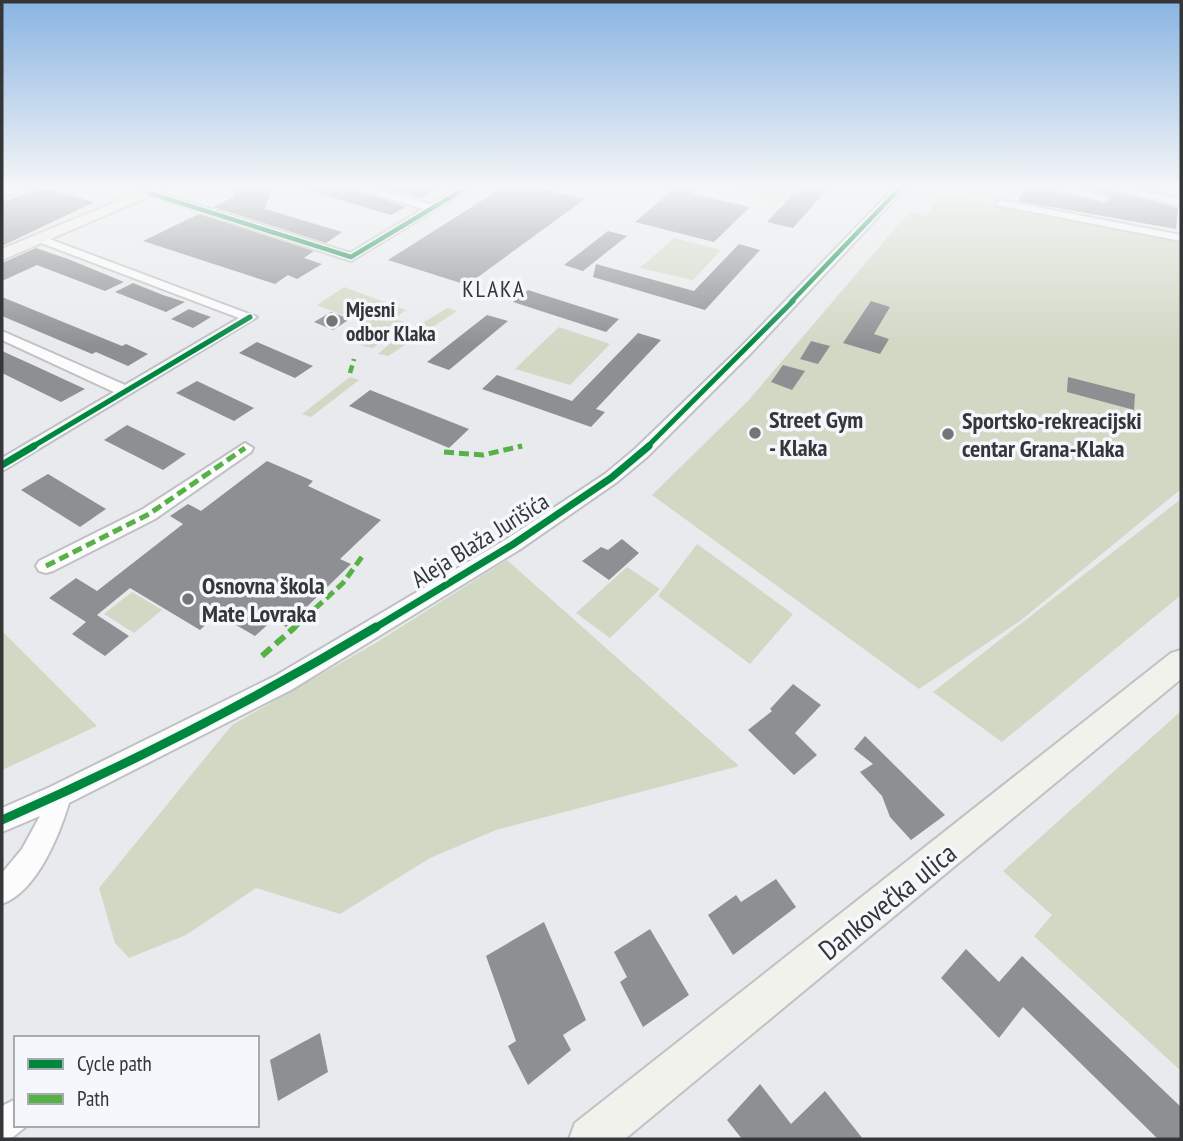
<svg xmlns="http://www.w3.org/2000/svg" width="1183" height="1141" viewBox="0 0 1183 1141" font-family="'PT Sans Narrow',sans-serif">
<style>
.green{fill:#d1d8c4}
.building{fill:#8e8f92}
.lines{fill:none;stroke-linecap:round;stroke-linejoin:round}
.street-casing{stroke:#bfc1c3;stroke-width:4}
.secondary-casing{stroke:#bfc1c3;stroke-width:4}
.street{fill:#fcfcfc;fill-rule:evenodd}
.secondary{fill:#f2f2ec;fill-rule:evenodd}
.quiet-far2{stroke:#56b246;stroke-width:4.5;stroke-dasharray:8 4.5;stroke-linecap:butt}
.quiet-far1{stroke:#56b246;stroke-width:5;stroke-dasharray:10 5;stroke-linecap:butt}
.quiet{stroke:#56b246;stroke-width:6;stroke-dasharray:12 6;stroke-linecap:butt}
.cycleway-far3-casing{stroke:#f4f7fc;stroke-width:7}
.cycleway-far2-casing{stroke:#f4f7fc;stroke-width:9}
.cycleway-far1-casing{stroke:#f4f7fc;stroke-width:11}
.cycleway-casing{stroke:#f4f7fc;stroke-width:13}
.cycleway-far3{stroke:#00873e;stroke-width:4.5}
.cycleway-far2{stroke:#00873e;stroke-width:5}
.cycleway-far1{stroke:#00873e;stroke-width:7}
.cycleway{stroke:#00873e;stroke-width:9}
.poi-dot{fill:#747577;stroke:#f4f7fc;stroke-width:2.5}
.labels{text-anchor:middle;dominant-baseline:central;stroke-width:7;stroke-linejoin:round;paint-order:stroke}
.far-poi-label{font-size:21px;font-weight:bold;fill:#353638;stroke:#f4f7fc;text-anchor:start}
.far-quarter-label{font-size:23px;letter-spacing:2px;fill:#353638;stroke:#f4f7fc}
.poi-label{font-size:24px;font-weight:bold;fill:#353638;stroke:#f4f7fc;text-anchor:start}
.street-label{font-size:24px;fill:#353638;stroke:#f4f7fc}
.near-street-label{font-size:28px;fill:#353638;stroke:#f4f7fc}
</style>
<rect width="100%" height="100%" fill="#e8eaed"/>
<g class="green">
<path d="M747,186L789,189L778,203L738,194Z"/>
<path d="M942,194L1181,243V489L1020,621L919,689L652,495L748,401L909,212L927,216Z"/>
<path d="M674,238L721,250L693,280L640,268Z"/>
<path d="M344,287L406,310L394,319L407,323L373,348L359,345L382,327L378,329L317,305Z"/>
<path d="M447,308L457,311L388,356L378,354L392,342Z"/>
<path d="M559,327L610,344L570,385L515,369Z"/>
<path d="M350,377L359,380L311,417L302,414Z"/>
<path d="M1181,499V595L1002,742L933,692Z"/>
<path d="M697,544L793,614L750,664L658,596Z"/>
<path d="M507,560L739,766L496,830L430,858L340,914L256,888L186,935L129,958L115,943L99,888L232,725L374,644Z"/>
<path d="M627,567L660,589L610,638L576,613Z"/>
<path d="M132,592L162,610L134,633L104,614Z"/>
<path d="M2,631L97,726L2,770Z"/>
<path d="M1181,711V1071L1034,936L1052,915L1003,871Z"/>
</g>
<g class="building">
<path d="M235,186H272L265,209L342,232L326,243L213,207L234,197Z"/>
<path d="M307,186H345L406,207L391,215L307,190Z"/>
<path d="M375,186H442L421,198Z"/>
<path d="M505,186H531L585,199L467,285L388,260Z"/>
<path d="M677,186H700L692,194L750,207L714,242L635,222Z"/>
<path d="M801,186H830L793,228L767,222Z"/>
<path d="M1026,186H1038L1104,203L1111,199L1109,195L1072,186H1099L1178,208L1176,229L1018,201Z"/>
<path d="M43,188L94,202L2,246V202Z"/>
<path d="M199,214L314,251L304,258L322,264L297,279L288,275L275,284L143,241Z"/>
<path d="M608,231L627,236L583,271L564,265Z"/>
<path d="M739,244L760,250L705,310L593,277L596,264L694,291Z"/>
<path d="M36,248L68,259L124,282L105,291L37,265L2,281V263Z"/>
<path d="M133,283L163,295L185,302L166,312L115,292Z"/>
<path d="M528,290L619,319L606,332L513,302Z"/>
<path d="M2,297L122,346L126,344L148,354L128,366L96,352L92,354L2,316Z"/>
<path d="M871,301L890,307L874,334L889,339L880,354L843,343Z"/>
<path d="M189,309L211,317L193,328L171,319Z"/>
<path d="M331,312L350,319L333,330L314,322Z"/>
<path d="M487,315L508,321L449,370L427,362Z"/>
<path d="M638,333L661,340L596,409L605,412L591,427L482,389L497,375L572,401Z"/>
<path d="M811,341L830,346L818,364L800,359Z"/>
<path d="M257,342L313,366L295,378L239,353Z"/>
<path d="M2,351L33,365L85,389L61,402L2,373Z"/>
<path d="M783,365L805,371L792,390L771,382Z"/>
<path d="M1068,377L1135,394L1134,410L1067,392Z"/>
<path d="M197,381L254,408L234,421L176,393Z"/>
<path d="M370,390L469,429L449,448L349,406Z"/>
<path d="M127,425L186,454L163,470L104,440Z"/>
<path d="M267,461L313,481L308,486L381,520L340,559L351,564L286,627L273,620L255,636L217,614L200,630L130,588L97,615L129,636L105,656L72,634L86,622L49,598L76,578L97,591L183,524L170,516L188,504L201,511Z"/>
<path d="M48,474L106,509L80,527L21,490Z"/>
<path d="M622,539L639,553L609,580L582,561L601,547L608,550Z"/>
<path d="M793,684L821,705L795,733L817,755L794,775L748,730L772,711L770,709Z"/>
<path d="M865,736L945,815L911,840L890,817L882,796L860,772L873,764L854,749Z"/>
<path d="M776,879L796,907L733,955L708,915L736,895L741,902Z"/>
<path d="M544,922L586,1020L563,1035L571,1050L528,1085L508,1046L516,1041L486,956Z"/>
<path d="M650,929L689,995L643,1027L620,982L627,977L614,952Z"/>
<path d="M966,949L999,982L1022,956L1181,1107V1139H1158L1023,1007L999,1038L941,978Z"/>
<path d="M320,1033L328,1072L278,1101L270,1060Z"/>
<path d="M760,1084L791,1124L825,1091L863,1139H742L727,1120Z"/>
</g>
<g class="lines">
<g class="street-casing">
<g id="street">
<path d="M18,186H33L2,198V192Z"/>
<path d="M348,186H365L431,204L462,186H474L351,261L144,193L153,191L350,253L423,209Z"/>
<path d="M896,186H907L752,352L647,457L617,482L519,550L291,690L69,803C59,836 37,891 2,904V873L22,849L40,816L2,832V808L50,787L275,676L505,540L605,474L635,449L742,346Z"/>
<path d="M1041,186H1061L1108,198L1103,201Z"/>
<path d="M1102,186H1121L1181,200V206Z"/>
<path d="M1001,200L1181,235V241L997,205V201Z"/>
<path d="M36,237H44L257,317L2,471V458L114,392L2,340V331L125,385L239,318L36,241Z"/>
<path d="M245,443L253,448L251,452L155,519L53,571L46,573L39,571L36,566L39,561L143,509Z"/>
<path d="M16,1099V1125H28L13,1137L2,1139V1106Z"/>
</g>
</g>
<g class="secondary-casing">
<g id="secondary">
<path d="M154,186H173L2,260V249Z"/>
<path d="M1181,650V679L625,1139H569L575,1123L1171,653Z"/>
</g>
</g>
<use href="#street" class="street"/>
<use href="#secondary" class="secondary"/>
<g class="quiet-far2">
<path d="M350,373L354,359"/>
<path d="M518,447L522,446"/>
</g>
<g class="quiet-far1">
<path d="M444,452L483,455L522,446"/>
<path d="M46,566L149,514L245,448"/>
<path d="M293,629L343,583L364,554"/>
</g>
<path class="quiet" d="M262,656L295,627"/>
<g class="cycleway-far3-casing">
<g id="cycleway-far3">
<path d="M149,193L351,257L469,186"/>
<path d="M791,302L902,186"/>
</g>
</g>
<g class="cycleway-far2-casing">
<g id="cycleway-far2">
<path d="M32,447L250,317"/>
<path d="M647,447L793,301"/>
</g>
</g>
<g class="cycleway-far1-casing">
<g id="cycleway-far1">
<path d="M2,465L34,446"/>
<path d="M373,629L512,545L611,478L649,446"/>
</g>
</g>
<g class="cycleway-casing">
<path id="cycleway" d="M2,820C130,764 256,699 376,627"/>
</g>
<use href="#cycleway-far3" class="cycleway-far3"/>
<use href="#cycleway-far2" class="cycleway-far2"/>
<use href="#cycleway-far1" class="cycleway-far1"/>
<use href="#cycleway" class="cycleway"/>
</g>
<linearGradient id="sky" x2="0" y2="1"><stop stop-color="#89b4e2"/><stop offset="0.54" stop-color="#f5f6f7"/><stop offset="1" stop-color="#f5f6f7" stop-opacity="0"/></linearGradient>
<rect width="1183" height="346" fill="url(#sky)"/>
<g class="poi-dot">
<circle cx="332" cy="321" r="7"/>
<circle cx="755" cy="433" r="7"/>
<circle cx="948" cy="434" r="7"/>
<circle cx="188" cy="599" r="7"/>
</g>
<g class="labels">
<g class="far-poi-label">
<text x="346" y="309">Mjesni<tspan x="346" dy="24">odbor Klaka</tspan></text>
</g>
<g class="far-quarter-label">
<text x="494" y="288">KLAKA</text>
</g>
<g class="poi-label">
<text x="769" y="419">Street Gym<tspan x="769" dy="28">- Klaka</tspan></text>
<text x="962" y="420">Sportsko-rekreacijski<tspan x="962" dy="28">centar Grana-Klaka</tspan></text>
<text x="202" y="585">Osnovna škola<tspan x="202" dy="28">Mate Lovraka</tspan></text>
</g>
<g class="street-label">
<text transform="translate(480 540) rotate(-32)">Aleja Blaža Jurišića</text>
</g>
<g class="near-street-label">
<text transform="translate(887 901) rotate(-39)">Dankovečka ulica</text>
</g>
</g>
<rect width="1183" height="1141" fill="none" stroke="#353638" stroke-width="7"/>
<rect x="14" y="1036" width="245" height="91" fill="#f4f7fc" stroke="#a8aaae" stroke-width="2"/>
<rect x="28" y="1059" width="35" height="10" fill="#00873e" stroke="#a8aaae" stroke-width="2"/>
<text x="77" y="1071" font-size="21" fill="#353638">Cycle path</text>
<rect x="28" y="1094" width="35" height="10" fill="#56b246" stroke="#a8aaae" stroke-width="2"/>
<text x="77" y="1106" font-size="21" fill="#353638">Path</text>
</svg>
